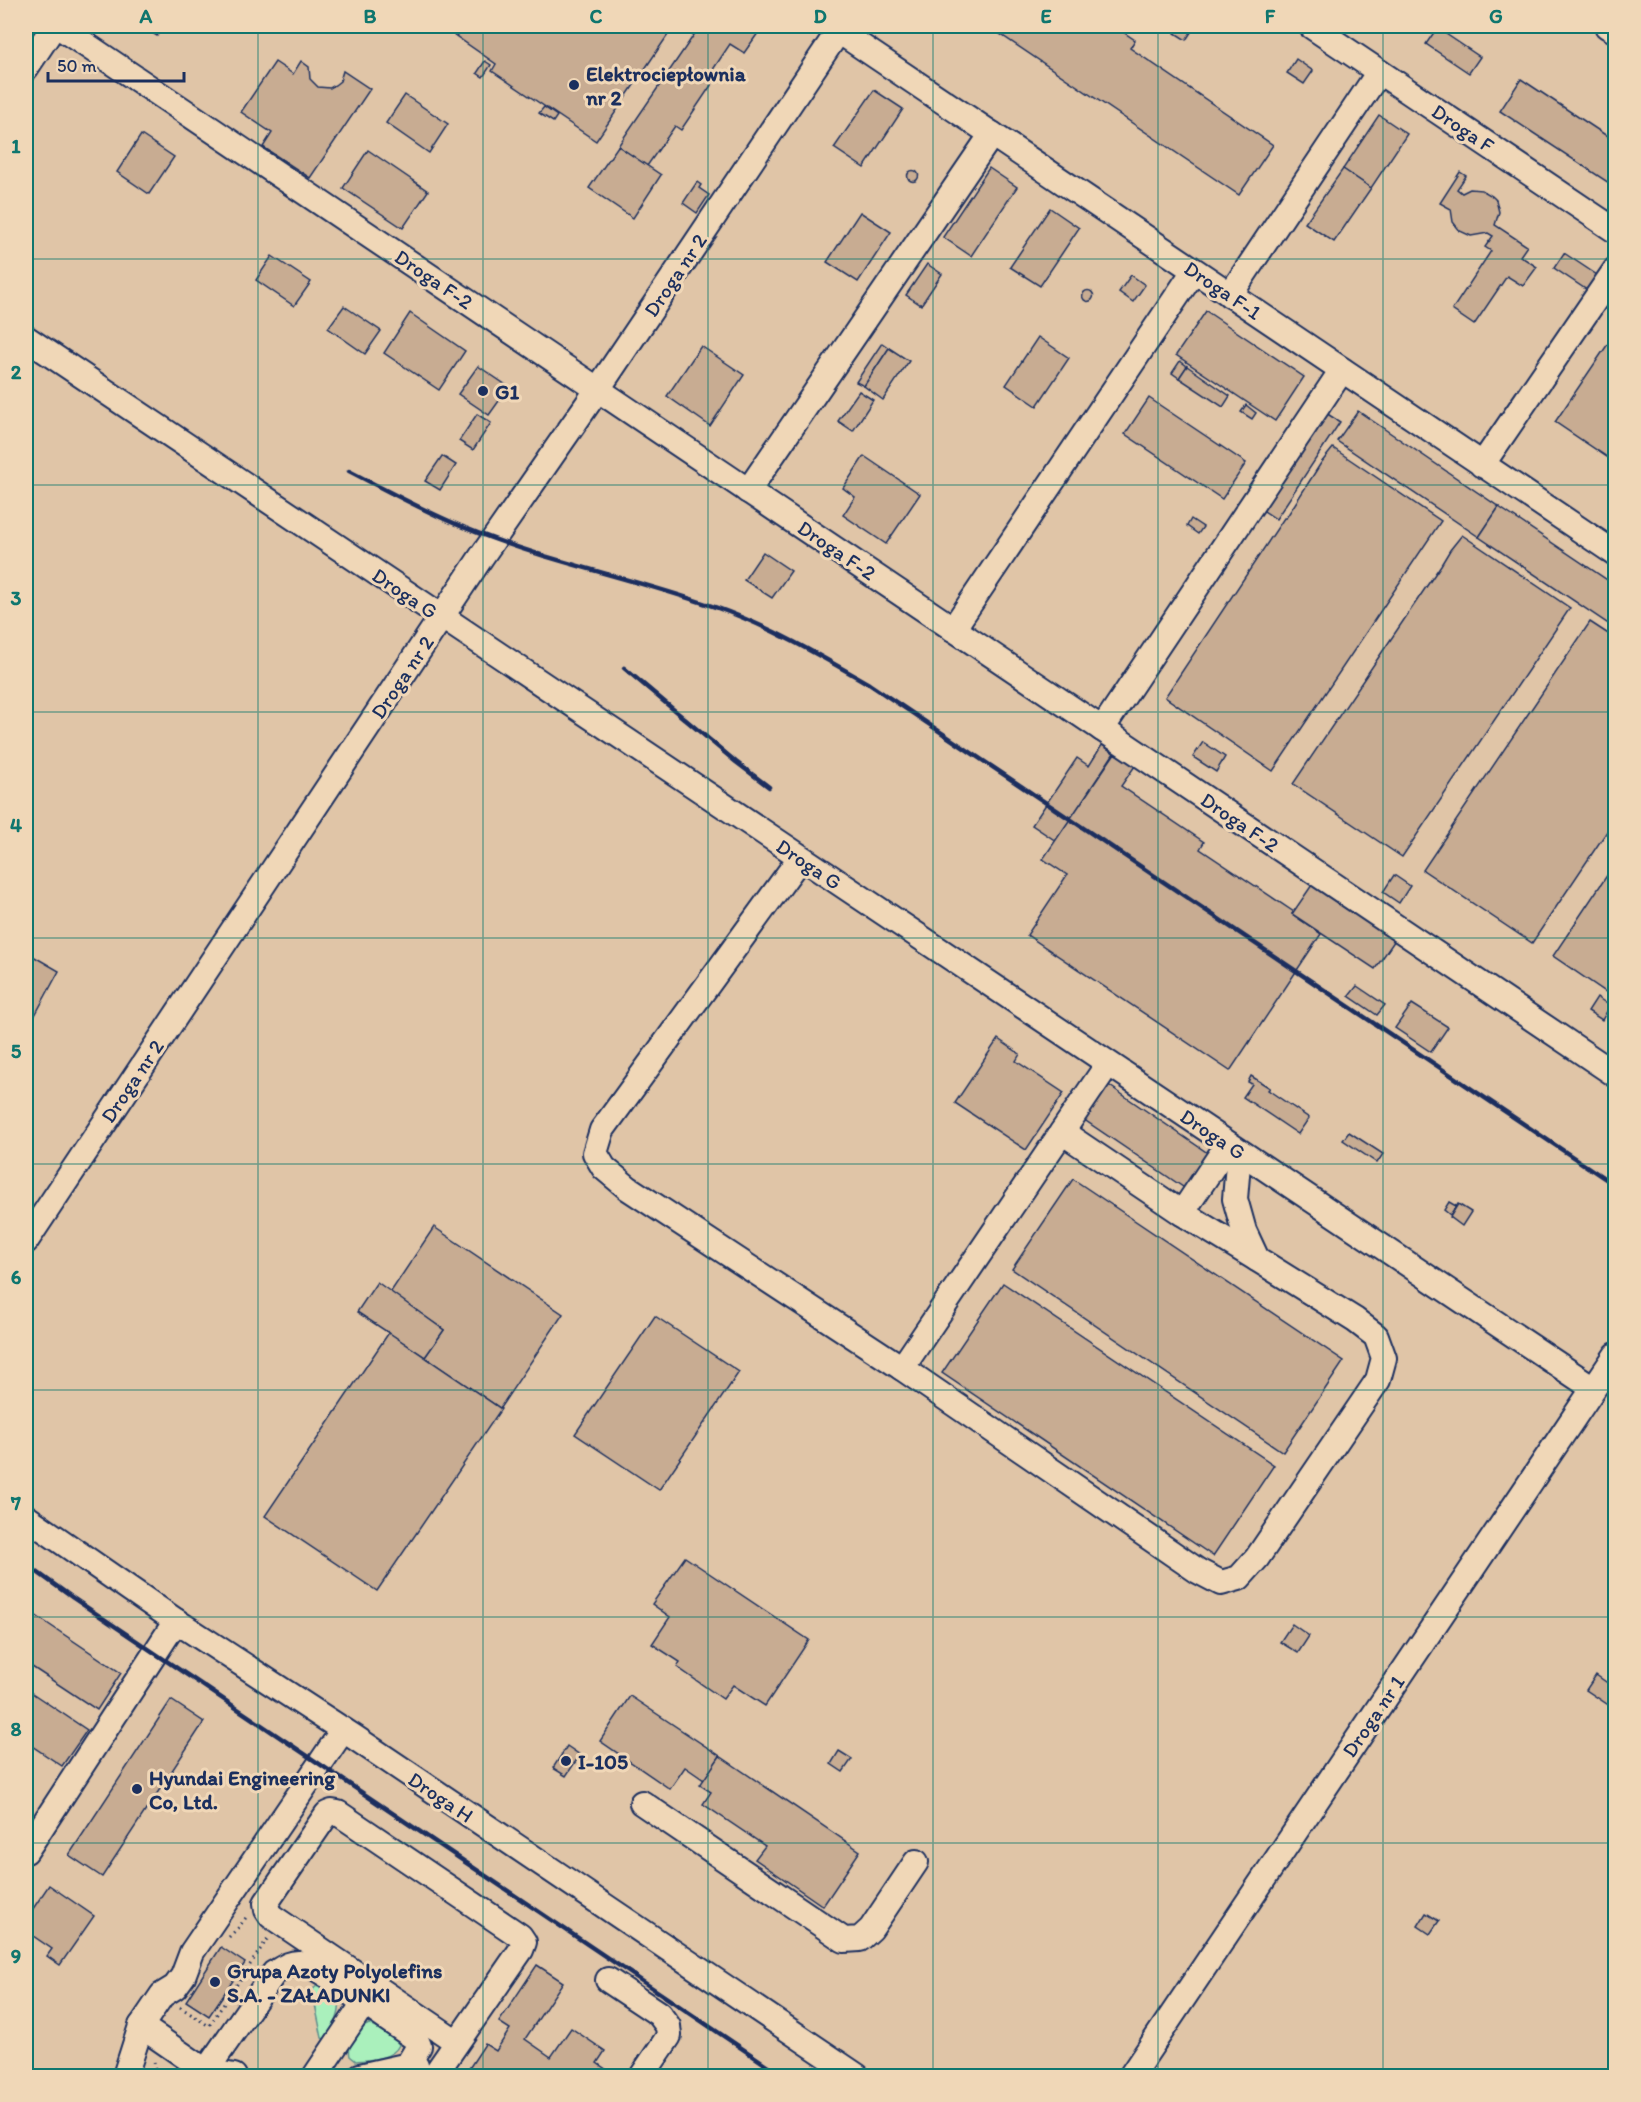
<svg xmlns="http://www.w3.org/2000/svg" width="1641" height="2102" viewBox="0 0 1641 2102" font-family="Itim,sans-serif">
<style>
.built{fill:#e0c5a7}
.green{fill:#aaf0bc;stroke:#62908d;stroke-width:1.5}
.building{fill:#c8ac92;stroke:#1b2f5e;stroke-width:1.5}
.lines{fill:none;stroke-linecap:round;stroke-linejoin:round}
.minor-casing{stroke:#1b2f5e;stroke-width:28}
.path{stroke:#1b2f5e;stroke-width:3;stroke-dasharray:1.5 4.5;stroke-linecap:butt}
.minor{stroke:#f0d7b7;stroke-width:24}
.rail{stroke:#1b2f5e;stroke-width:4.5}
.grid{fill:none;stroke:#0f766e;stroke-width:1.5;stroke-opacity:0.55}
.poi-dot{fill:#1b2f5e;stroke:#f0d7b7;stroke-width:2}
.labels{text-anchor:middle;dominant-baseline:central;stroke-width:6;stroke-linejoin:round;paint-order:stroke}
.poi-label{font-size:21px;font-weight:bold;fill:#1b2f5e;stroke:#f0d7b7;text-anchor:start}
.street-label{font-size:21px;fill:#1b2f5e;stroke:#f0d7b7}
.neatline{fill:none;stroke:#0f766e;stroke-width:2}
.grid-label{font-size:20px;text-anchor:middle;font-weight:bold;fill:#0f766e}
</style>
<rect width="100%" height="100%" fill="#f0d4b2"/>
<filter id="ink" filterUnits="userSpaceOnUse"><feTurbulence type="fractalNoise" baseFrequency=".0167" numOctaves="2"/><feDisplacementMap in="SourceGraphic" scale="12" xChannelSelector="R" yChannelSelector="G"/><feConvolveMatrix kernelMatrix="1 2 1 2 8 2 1 2 1" color-interpolation-filters="sRGB"/></filter>
<g filter="url(#ink)">
<rect class="built" x="26" y="26" width="1589" height="2050"/>
<g class="green">
<path d="M318,1985C351,1994 339,2019 326,2040L322,2038L312,1990Z"/>
<path d="M369,2024L372,2025L397,2041L399,2045C393,2059 370,2060 356,2061L350,2056C347,2044 357,2029 369,2024Z"/>
</g>
<g class="building">
<path d="M141,26H164L157,36Z"/>
<path d="M459,26H674L596,141L492,71L496,64L453,34Z"/>
<path d="M700,26H763L744,53L730,44L712,71L718,75L681,130L675,126L647,166L618,146Z"/>
<path d="M988,26H1114L1135,40L1130,48L1273,145L1239,195Z"/>
<path d="M1180,26H1195L1186,40L1175,33Z"/>
<path d="M1437,28L1480,57L1469,73L1426,44Z"/>
<path d="M1296,59L1313,71L1304,84L1287,73Z"/>
<path d="M301,61L309,67L310,79L318,87L330,88L335,85L340,81L343,71L370,89L310,178L263,147L272,133L241,112L275,62L293,74Z"/>
<path d="M485,61L491,65L483,77L477,73Z"/>
<path d="M1521,79L1616,142V179L1612,185L1500,111Z"/>
<path d="M874,90L903,109L864,168L834,148Z"/>
<path d="M405,95L448,124L429,153L386,123Z"/>
<path d="M544,107L557,116L553,122L539,113Z"/>
<path d="M1379,115L1407,134L1371,188L1343,169Z"/>
<path d="M141,135L174,157L149,194L117,172Z"/>
<path d="M618,146L661,175L633,218L589,188Z"/>
<path d="M368,150L428,191L403,228L343,188Z"/>
<path d="M989,168L1017,187L971,256L943,237Z"/>
<path d="M1343,169L1371,188L1334,242L1305,223Z"/>
<circle cx="913" cy="176" r="5.5"/>
<path d="M1460,172L1466,176L1457,189L1462,193L1470,189L1482,190L1492,196L1496,200L1499,212L1495,225L1527,246L1520,256L1537,267L1523,286L1507,276L1474,325L1452,310L1491,251L1485,247L1493,236L1488,233L1471,236L1460,231L1453,222L1451,209L1440,203Z"/>
<path d="M697,182L701,185L699,188L709,195L697,213L683,203Z"/>
<path d="M1050,208L1079,228L1040,286L1010,267Z"/>
<path d="M860,212L891,232L858,282L827,262Z"/>
<path d="M1564,253L1609,283L1599,298L1554,268Z"/>
<path d="M272,256L311,282L294,306L256,280Z"/>
<path d="M927,264L942,274L921,305L906,295Z"/>
<path d="M1131,275L1145,285L1133,302L1119,292Z"/>
<circle cx="1088" cy="296" r="5.5"/>
<path d="M344,306L381,331L365,354L328,328Z"/>
<path d="M1206,311L1304,377L1275,421L1176,355Z"/>
<path d="M410,313L465,351L439,390L384,353Z"/>
<path d="M1616,332V463L1555,422Z"/>
<path d="M1038,337L1069,358L1037,406L1006,385Z"/>
<path d="M882,343L889,348L864,386L856,382Z"/>
<path d="M701,346L744,375L710,426L667,396Z"/>
<path d="M889,348L909,361L883,400L864,386Z"/>
<path d="M1180,361L1187,366L1179,378L1172,373Z"/>
<path d="M478,366L509,387L489,415L458,394Z"/>
<path d="M1187,366L1230,396L1223,407L1179,378Z"/>
<path d="M859,391L873,400L853,431L838,421Z"/>
<path d="M1149,398L1246,463L1222,499L1125,434Z"/>
<path d="M1246,405L1256,413L1252,419L1241,412Z"/>
<path d="M1358,411L1499,507L1479,537L1337,441Z"/>
<path d="M1326,413L1340,422L1276,519L1261,509Z"/>
<path d="M477,414L491,423L473,450L459,441Z"/>
<path d="M1333,448L1441,521L1273,771L1165,697L1284,518H1286L1321,463Z"/>
<path d="M442,456L456,465L440,490L425,481Z"/>
<path d="M864,456L920,494L886,544L843,515L855,497L843,488Z"/>
<path d="M1499,507L1616,586V629L1479,537Z"/>
<path d="M1191,519L1203,527L1198,534L1187,526Z"/>
<path d="M1462,535L1570,608L1402,857L1293,784L1441,565L1450,550Z"/>
<path d="M763,552L791,571L772,598L744,580Z"/>
<path d="M1590,622L1616,639V818L1532,943L1423,870Z"/>
<path d="M1203,742L1225,757L1216,772L1193,757Z"/>
<path d="M1102,745L1114,753L1056,841L1032,825L1077,758L1089,766Z"/>
<path d="M1115,753L1135,766L1121,786L1204,842L1200,849L1294,912L1292,914L1321,934L1230,1071L1027,935L1067,875L1043,859Z"/>
<path d="M1616,862V999L1553,956Z"/>
<path d="M1394,875L1410,886L1399,903L1383,892Z"/>
<path d="M1314,882L1397,937L1375,969L1292,914Z"/>
<path d="M26,952L59,971L34,1017L26,1012Z"/>
<path d="M1357,986L1385,1005L1377,1015L1349,996Z"/>
<path d="M1597,997L1610,1006L1602,1020L1588,1011Z"/>
<path d="M1412,1004L1448,1027L1431,1052L1395,1028Z"/>
<path d="M998,1039L1020,1054L1016,1061L1064,1093L1026,1150L955,1103Z"/>
<path d="M1251,1076L1270,1088L1268,1090L1309,1118L1298,1134L1243,1097L1252,1084L1248,1082Z"/>
<path d="M1107,1084L1209,1154L1186,1189L1083,1119Z"/>
<path d="M1349,1132L1383,1154L1377,1163L1343,1140Z"/>
<path d="M1073,1179L1344,1361L1283,1452L1012,1269Z"/>
<path d="M1449,1202L1456,1206L1450,1215L1444,1210Z"/>
<path d="M1458,1204L1471,1212L1462,1226L1450,1217Z"/>
<path d="M434,1227L563,1314L500,1408L425,1357L444,1330L390,1293Z"/>
<path d="M377,1282L444,1330L425,1357L357,1312Z"/>
<path d="M1003,1283L1274,1465L1213,1556L942,1373Z"/>
<path d="M655,1316L739,1372L659,1490L575,1434Z"/>
<path d="M388,1332L501,1409L377,1591L265,1516L388,1334Z"/>
<path d="M685,1557L809,1640L765,1706L733,1685L723,1699L677,1667L680,1662L652,1644L670,1617L652,1604Z"/>
<path d="M26,1609L121,1673L97,1710L26,1663Z"/>
<path d="M1292,1624L1309,1636L1298,1653L1280,1642Z"/>
<path d="M1596,1675L1616,1689V1697L1610,1706L1586,1690Z"/>
<path d="M26,1689L87,1730L62,1766L26,1742Z"/>
<path d="M630,1696L720,1756L704,1780L685,1767L670,1789L600,1741Z"/>
<path d="M171,1700L204,1722L102,1877L69,1855Z"/>
<path d="M567,1746L580,1755L566,1776L553,1768Z"/>
<path d="M839,1751L852,1759L843,1772L831,1764Z"/>
<path d="M720,1756L860,1851L823,1906L755,1859L765,1846L703,1804L711,1792L700,1785Z"/>
<path d="M49,1885L94,1916L60,1965L47,1956L52,1949L33,1936L28,1943L26,1941V1919Z"/>
<path d="M1426,1913L1439,1921L1430,1934L1418,1926Z"/>
<path d="M221,1947L245,1963L209,2016L186,2001Z"/>
<path d="M537,1965L563,1982L525,2039L551,2057L571,2028L605,2051L597,2063L607,2070L603,2076H464L485,2044L496,2051L510,2029L499,2022Z"/>
</g>
<g class="lines">
<g class="minor-casing">
<g id="minor">
<path d="M58,26L1616,1075"/>
<path d="M831,26L1616,554"/>
<path d="M1311,26L1616,231"/>
<path d="M1607,26L1616,31"/>
<path d="M26,68L54,26"/>
<path d="M1230,295L1379,72"/>
<path d="M26,338L1593,1388"/>
<path d="M1482,465L1616,269"/>
<path d="M748,491L992,134"/>
<path d="M953,629L1194,271"/>
<path d="M1102,729L1342,370"/>
<path d="M800,858L602,1130L595,1153L604,1168L628,1188L902,1368"/>
<path d="M1108,1064L902,1368L1198,1571L1221,1583L1239,1578L1257,1558L1378,1380L1384,1358L1376,1336L1355,1320L1257,1259L1244,1231L1235,1199L1239,1152"/>
<path d="M1062,1132L1182,1213L1257,1259"/>
<path d="M1182,1213L1228,1144"/>
<path d="M26,1241L482,556L598,389L842,26"/>
<path d="M26,1517L176,1621L354,1737L857,2076"/>
<path d="M642,1803L844,1940L860,1939L871,1929L916,1862"/>
<path d="M26,1851L176,1621"/>
<path d="M608,1980L659,2014L668,2026L669,2036L642,2076"/>
<path d="M364,2003L416,2039L419,2046L401,2076"/>
<path d="M125,2076L141,2026"/>
<path d="M204,2076L206,2071L234,2076"/>
<path d="M315,2076L364,2003C348,1992 318,1964 300,1963C290,1962 283,1968 274,1973L206,2071L141,2026L162,1995L175,1987L183,1976L192,1952L343,1730"/>
<path d="M360,2076L409,2065L416,2066"/>
<path d="M434,2076L521,1950L524,1942L520,1936L338,1813L332,1812L327,1814L266,1903L267,1910L271,1916L457,2042"/>
<path d="M1131,2076L1616,1355"/>
</g>
</g>
<g class="path">
<path d="M229,1937L238,1928L248,1915"/>
<path d="M180,2007L209,2026L268,1938"/>
<path d="M154,2062L157,2076"/>
</g>
<use href="#minor" class="minor"/>
<g class="rail">
<path d="M349,471C388,491 427,513 468,529C548,562 634,578 715,607C769,626 819,655 869,684L1616,1186"/>
<path d="M624,668L736,762L769,787"/>
<path d="M26,1564L73,1598L783,2076"/>
</g>
</g>
</g>
<path class="grid" d="M258,26V2076M483,26V2076M708,26V2076M933,26V2076M1158,26V2076M1383,26V2076M26,259H1616M26,485H1616M26,712H1616M26,938H1616M26,1164H1616M26,1390H1616M26,1617H1616M26,1843H1616"/>
<g class="poi-dot">
<circle cx="574" cy="85" r="6"/>
<circle cx="483" cy="391" r="6"/>
<circle cx="566" cy="1761" r="6"/>
<circle cx="137" cy="1789" r="6"/>
<circle cx="215" cy="1982" r="6"/>
</g>
<g class="labels">
<g class="poi-label">
<text x="586" y="73">Elektrociepłownia<tspan x="586" dy="24">nr 2</tspan></text>
<text x="495" y="391">G1</text>
<text x="578" y="1761">I-105</text>
<text x="149" y="1777">Hyundai Engineering<tspan x="149" dy="24">Co, Ltd.</tspan></text>
<text x="227" y="1970">Grupa Azoty Polyolefins<tspan x="227" dy="24">S.A. - ZAŁADUNKI</tspan></text>
</g>
<g class="street-label">
<text transform="translate(1463 128) rotate(34)">Droga F</text>
<text transform="translate(675 275) rotate(-56)">Droga nr 2</text>
<text transform="translate(434 279) rotate(34)">Droga F-2</text>
<text transform="translate(1223 290) rotate(34)">Droga F-1</text>
<text transform="translate(837 550) rotate(34)">Droga F-2</text>
<text transform="translate(405 593) rotate(34)">Droga G</text>
<text transform="translate(402 677) rotate(-56)">Droga nr 2</text>
<text transform="translate(1240 822) rotate(34)">Droga F-2</text>
<text transform="translate(809 864) rotate(34)">Droga G</text>
<text transform="translate(132 1081) rotate(-56)">Droga nr 2</text>
<text transform="translate(1213 1134) rotate(34)">Droga G</text>
<text transform="translate(1373 1716) rotate(-56)">Droga nr 1</text>
<text transform="translate(441 1797) rotate(34)">Droga H</text>
</g>
</g>
<rect width="1641" height="2102" fill="none" stroke="#f0d7b7" stroke-width="66"/>
<path d="M48 72v9h136v-9" fill="none" stroke="#1b2f5e" stroke-width="3"/>
<text x="57" y="72" font-size="18" fill="#1b2f5e" stroke="#f0d7b7" stroke-width="4.5" paint-order="stroke">50 m</text>
<rect x="33" y="33" width="1575" height="2036" class="neatline"/>
<g class="grid-label">
<text x="146" y="23">A</text>
<text x="370" y="23">B</text>
<text x="596" y="23">C</text>
<text x="820" y="23">D</text>
<text x="1046" y="23">E</text>
<text x="1270" y="23">F</text>
<text x="1496" y="23">G</text>
<text x="16" y="153">1</text>
<text x="16" y="379">2</text>
<text x="16" y="605">3</text>
<text x="16" y="832">4</text>
<text x="16" y="1058">5</text>
<text x="16" y="1284">6</text>
<text x="16" y="1510">7</text>
<text x="16" y="1736">8</text>
<text x="16" y="1963">9</text>
</g>
</svg>
